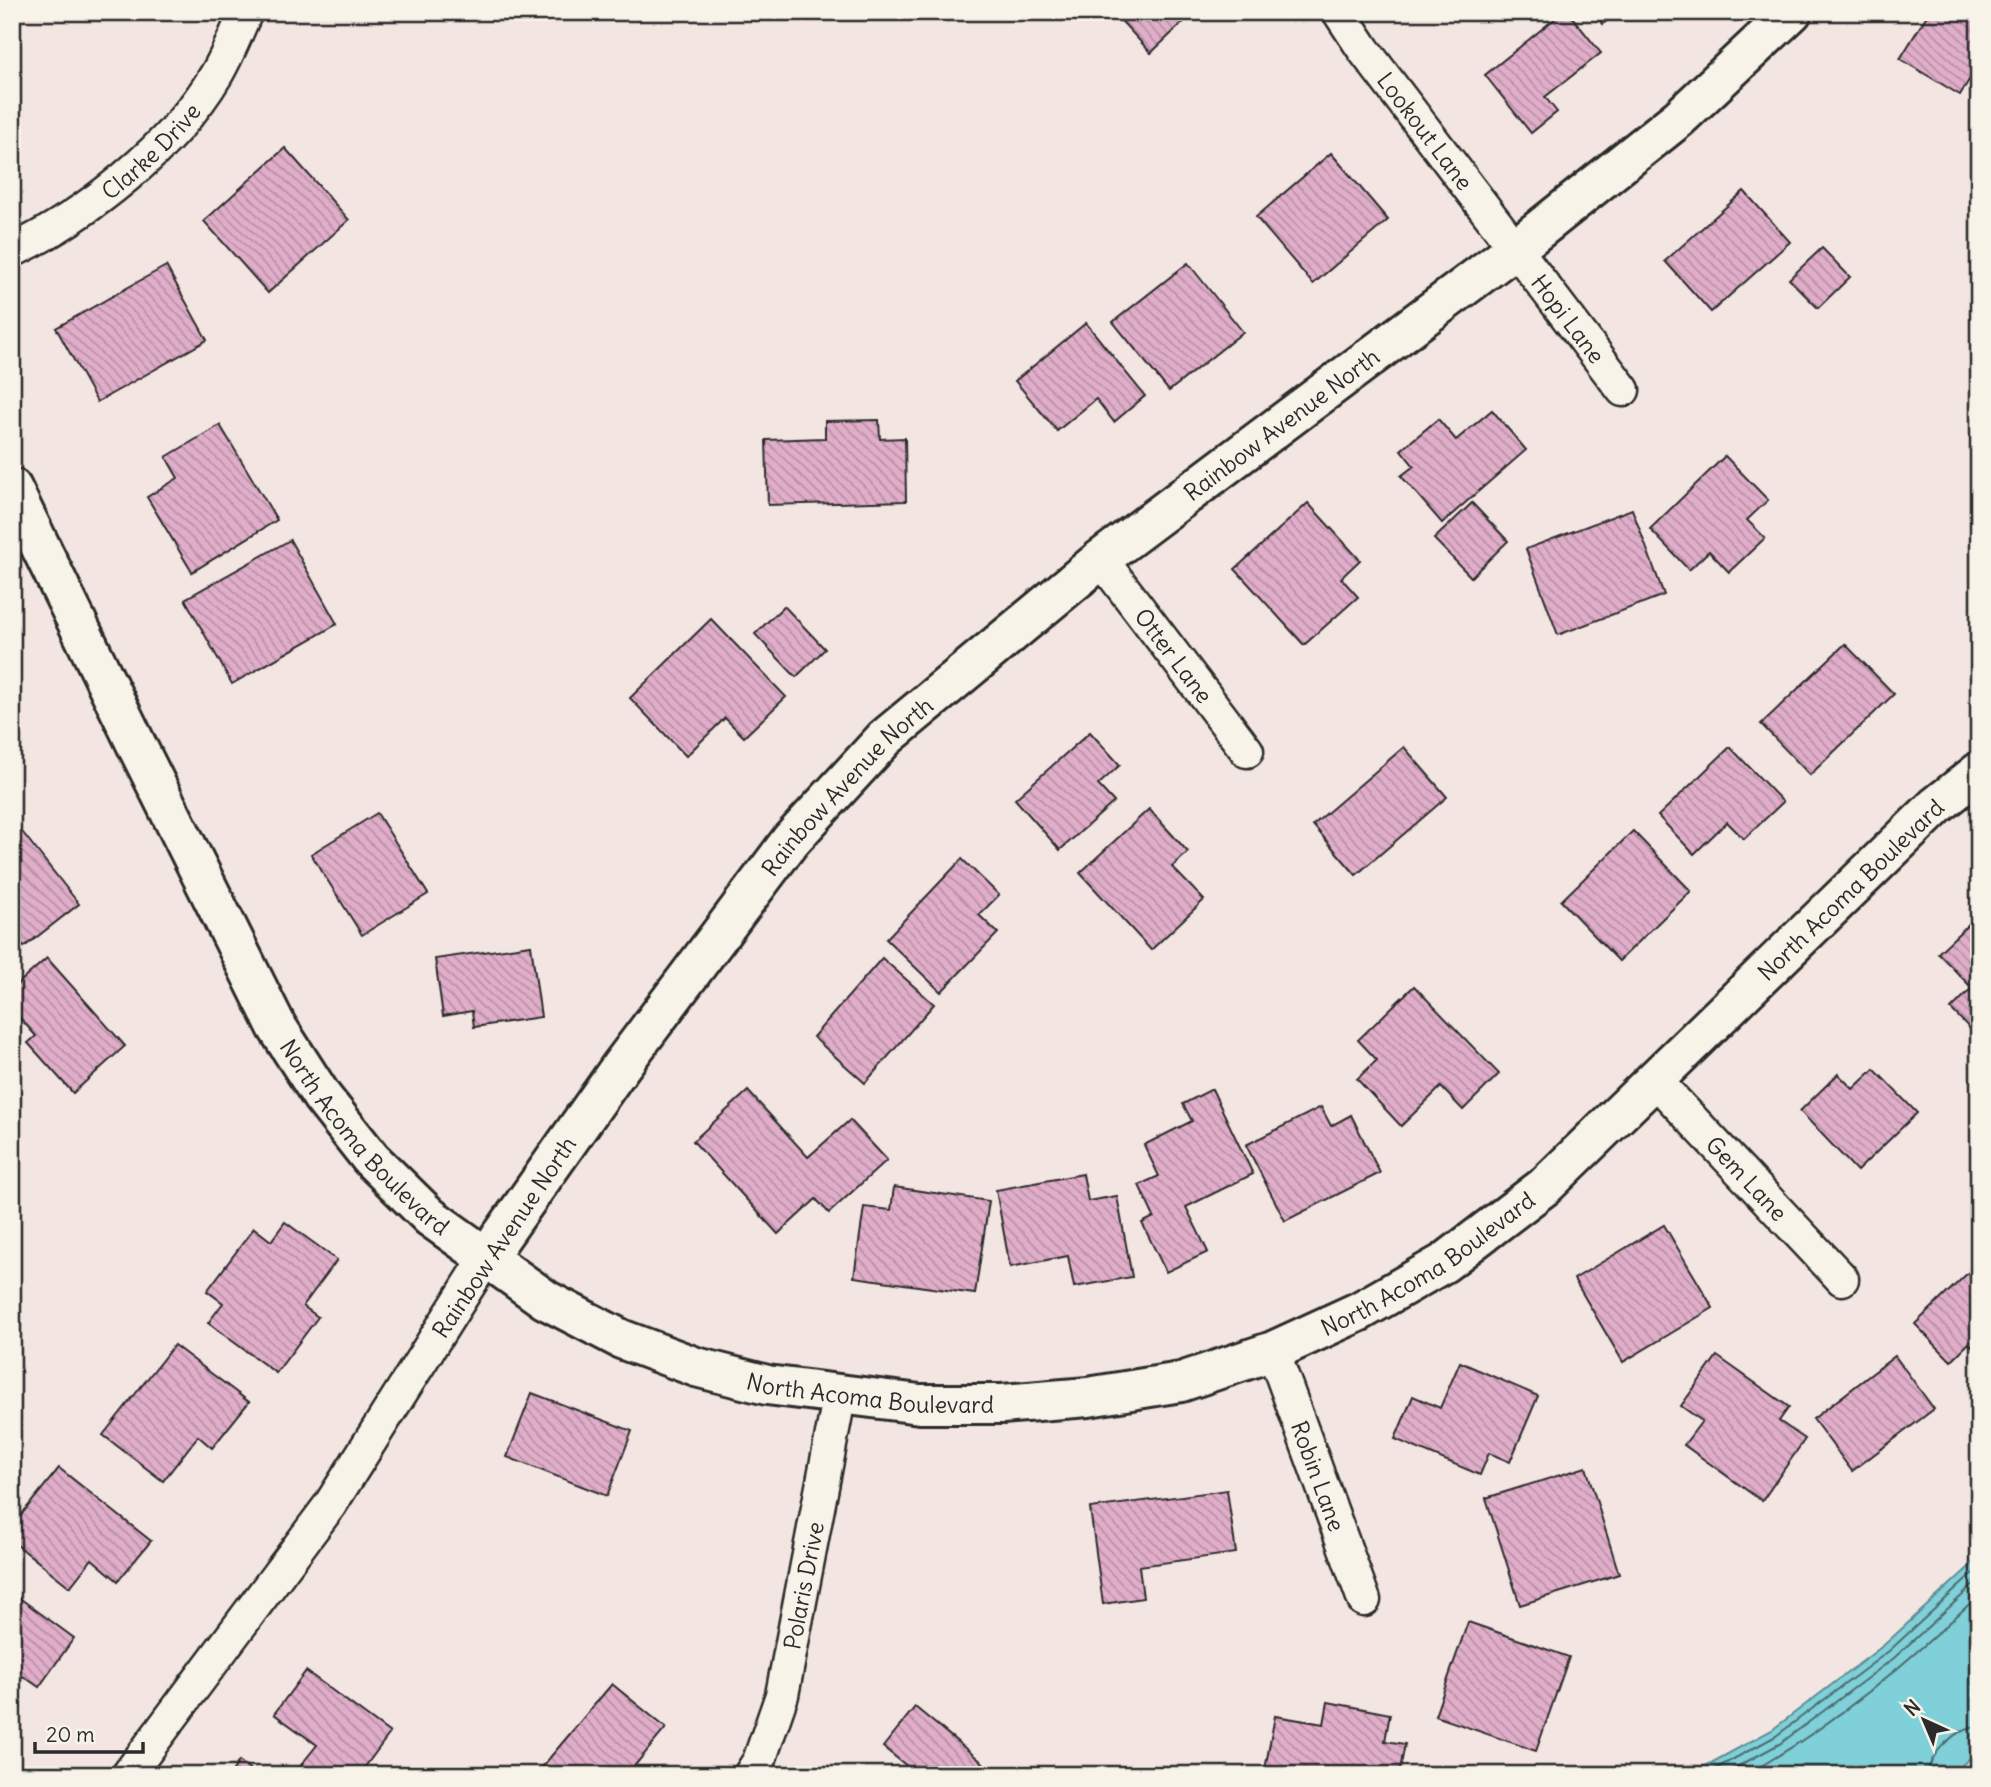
<svg xmlns="http://www.w3.org/2000/svg" width="1991" height="1787" viewBox="0 0 1991 1787" font-family="Delius,sans-serif">
<style>
.water{fill:#7fd0d8;stroke:#5d8e93;stroke-width:2}
.lines{fill:none;stroke-linecap:round;stroke-linejoin:round}
.shore{stroke:#4d6d70;stroke-width:2}
.building{fill:url(#building-back-hatch);stroke:#2b2b2b;stroke-width:2}
.minor-casing{stroke:#2b2b2b;stroke-width:37}
.tertiary-casing{stroke:#2b2b2b;stroke-width:44}
.secondary-casing{stroke:#2b2b2b;stroke-width:44}
.minor{stroke:#f7f3e8;stroke-width:32}
.tertiary{stroke:#f7f3e8;stroke-width:38}
.secondary{stroke:#f7f3e8;stroke-width:38}
.labels{text-anchor:middle;dominant-baseline:central;stroke-width:6;stroke-linejoin:round;paint-order:stroke}
.street-label{font-size:23px;fill:#2b2b2b;stroke:#f7f3e8}
</style>
<defs>
<pattern id="building-back-hatch" width="6" height="6" patternUnits="userSpaceOnUse" patternTransform="scale(1.75)"><rect width="6" height="6" fill="#e1aeca"/><path d="M-1 5l2 2M0 0l6 6M5-1l2 2" fill="none" stroke="#b78ea4"/></pattern>
</defs>
<rect width="100%" height="100%" fill="#f3e5e2"/>
<filter id="ink" filterUnits="userSpaceOnUse"><feTurbulence type="fractalNoise" baseFrequency=".0143" numOctaves="2"/><feDisplacementMap in="SourceGraphic" scale="14" xChannelSelector="R" yChannelSelector="G"/><feConvolveMatrix kernelMatrix="1 2 1 2 8 2 1 2 1" color-interpolation-filters="sRGB"/></filter>
<g filter="url(#ink)">
<path class="water" d="M1979,1558V1750L1951,1775H1689L1772,1730L1884,1645Z"/>
<g class="lines">
<g class="shore">
<path d="M1704,1775L1776,1736L1889,1651L1979,1568"/>
<path d="M1722,1775L1781,1743L1894,1658L1979,1580"/>
<path d="M1745,1775C1830,1729 1909,1662 1979,1595"/>
<path d="M1928,1775C1929,1753 1957,1727 1979,1726"/>
</g>
</g>
<g class="building">
<path d="M1113,12H1194L1151,53Z"/>
<path d="M1563,12H1568L1601,53L1545,97L1557,112L1531,133L1485,75Z"/>
<path d="M1593,12H1617L1603,24Z"/>
<path d="M1929,12H1979V86L1969,80L1960,95L1900,59Z"/>
<path d="M285,148L349,220L268,293L204,221Z"/>
<path d="M1331,153L1388,220L1313,284L1256,217Z"/>
<path d="M1744,191L1790,242L1711,312L1665,261Z"/>
<path d="M1822,248L1850,277L1818,308L1789,279Z"/>
<path d="M1188,263L1243,332L1169,391L1113,322Z"/>
<path d="M166,266L207,340L97,402L56,328Z"/>
<path d="M1086,323L1145,396L1114,422L1096,399L1057,431L1015,381Z"/>
<path d="M1492,410L1526,450L1442,523L1401,476L1414,466L1401,450L1438,419L1456,440Z"/>
<path d="M879,420L880,439L905,438L906,501L768,505L766,440L825,438V421Z"/>
<path d="M220,425L277,520L192,572L147,497L178,478L166,457Z"/>
<path d="M1725,456L1768,500L1747,520L1765,538L1729,572L1709,551L1689,570L1650,529Z"/>
<path d="M1308,503L1360,560L1341,578L1358,597L1304,645L1235,569Z"/>
<path d="M1472,503L1508,541L1471,577L1434,539Z"/>
<path d="M1632,509L1664,595L1558,635L1526,549Z"/>
<path d="M290,540L337,624L232,684L185,599Z"/>
<path d="M784,606L825,649L796,677L755,634Z"/>
<path d="M711,619L786,697L744,737L725,718L686,756L630,698Z"/>
<path d="M1845,644L1894,694L1810,775L1761,724Z"/>
<path d="M1090,732L1120,765L1098,785L1114,802L1060,850L1015,799Z"/>
<path d="M1404,747L1447,797L1356,875L1313,825Z"/>
<path d="M1730,747L1783,802L1744,839L1727,822L1694,854L1658,816Z"/>
<path d="M1149,809L1188,852L1172,867L1204,900L1151,950L1080,873Z"/>
<path d="M377,813L428,894L362,935L311,854Z"/>
<path d="M12,819L79,904L24,947L12,932Z"/>
<path d="M1633,831L1691,891L1619,961L1561,901Z"/>
<path d="M962,859L999,895L979,915L998,933L941,992L886,939Z"/>
<path d="M1973,920L1979,926V1038L1951,1009L1972,988L1938,953Z"/>
<path d="M531,945L541,1017L474,1027L472,1011L443,1016L435,959Z"/>
<path d="M47,958L125,1046L73,1093L28,1043L36,1036L12,1009V989Z"/>
<path d="M882,958L934,1004L865,1083L813,1037Z"/>
<path d="M1414,986L1499,1074L1463,1110L1441,1087L1401,1126L1357,1079L1377,1060L1358,1040Z"/>
<path d="M1874,1069L1917,1113L1857,1171L1800,1111L1838,1074L1853,1089Z"/>
<path d="M1212,1089L1253,1174L1186,1207L1208,1252L1166,1272L1142,1223L1154,1217L1139,1185L1159,1176L1144,1145L1192,1121L1183,1104Z"/>
<path d="M748,1091L808,1157L850,1120L887,1160L829,1213L816,1199L778,1234L693,1141Z"/>
<path d="M1321,1107L1331,1126L1351,1115L1380,1173L1285,1221L1246,1145Z"/>
<path d="M1083,1174L1088,1201L1117,1196L1132,1277L1074,1287L1068,1256L1010,1267L996,1190Z"/>
<path d="M894,1187L989,1201L975,1294L854,1277L864,1207L891,1210Z"/>
<path d="M285,1222L337,1260L303,1306L318,1317L276,1373L208,1323L223,1303L207,1291L254,1228L271,1241Z"/>
<path d="M1664,1225L1713,1308L1623,1362L1574,1279Z"/>
<path d="M1975,1266L1979,1270V1353L1969,1343L1951,1361L1915,1324Z"/>
<path d="M174,1345L249,1402L212,1448L198,1436L163,1481L103,1435Z"/>
<path d="M1717,1356L1789,1407L1779,1421L1805,1439L1762,1501L1684,1445L1702,1421L1681,1406Z"/>
<path d="M1895,1356L1934,1409L1852,1471L1813,1419Z"/>
<path d="M1460,1362L1538,1396L1510,1462L1489,1453L1480,1475L1395,1439L1413,1396L1440,1408Z"/>
<path d="M532,1393L632,1431L607,1496L507,1457Z"/>
<path d="M1586,1467L1619,1574L1520,1605L1486,1498Z"/>
<path d="M59,1468L151,1541L118,1581L92,1559L70,1587L12,1541V1526Z"/>
<path d="M1227,1490L1236,1553L1139,1566L1143,1598L1103,1604L1090,1508Z"/>
<path d="M14,1594L74,1638L39,1687L23,1676L12,1691Z"/>
<path d="M1468,1622L1569,1657L1536,1751L1435,1716Z"/>
<path d="M306,1671L390,1733L359,1775H314L301,1765L317,1745L274,1714Z"/>
<path d="M612,1684L666,1728L627,1775H551L542,1767Z"/>
<path d="M1328,1702L1390,1714L1385,1741L1405,1744L1399,1775H1264L1275,1716L1324,1724Z"/>
<path d="M915,1707L994,1772L992,1775H902L908,1767L883,1747Z"/>
<path d="M239,1761L258,1775H230Z"/>
</g>
<g class="lines">
<g class="minor-casing">
<g id="minor">
<path id="s1" d="M1339,12L1364,50L1623,390"/>
<path id="s2" d="M12,251C86,216 174,146 216,75C228,55 236,33 246,12"/>
<path id="s3" d="M1101,559L1247,751"/>
<path id="s4" d="M1654,1079L1842,1279"/>
<path id="s5" d="M1273,1351L1364,1600"/>
<path d="M128,1775L330,1505L486,1258"/>
<path id="s6" d="M750,1775L759,1761L782,1695L840,1393"/>
</g>
</g>
<g class="tertiary-casing">
<g id="tertiary">
<path id="s7" d="M486,1258L621,1066L791,840L885,738L1101,559L1516,248L1679,118L1792,12"/>
</g>
</g>
<g class="secondary-casing">
<g id="secondary">
<path id="s8" d="M12,488L139,750L277,1027L322,1097L371,1159L430,1217L546,1300L621,1339L696,1367L767,1385L920,1404H1002L1088,1397L1181,1382L1273,1351L1360,1311L1444,1263L1545,1186L1936,806L1979,772"/>
</g>
</g>
<use href="#minor" class="minor"/>
<use href="#tertiary" class="tertiary"/>
<use href="#secondary" class="secondary"/>
</g>
</g>
<g class="labels">
<g class="street-label">
<text stroke="none"><textPath href="#s1" startOffset="147">Lookout Lane</textPath></text>
<text stroke="none"><textPath href="#s2" startOffset="172">Clarke Drive</textPath></text>
<text stroke="none"><textPath href="#s1" startOffset="383">Hopi Lane</textPath></text>
<text stroke="none"><textPath href="#s7" startOffset="1162">Rainbow Avenue North</textPath></text>
<text stroke="none"><textPath href="#s3" startOffset="121">Otter Lane</textPath></text>
<text stroke="none"><textPath href="#s7" startOffset="595">Rainbow Avenue North</textPath></text>
<text stroke="none"><textPath href="#s8" startOffset="2485">North Acoma Boulevard</textPath></text>
<text stroke="none"><textPath href="#s8" startOffset="742">North Acoma Boulevard</textPath></text>
<text stroke="none"><textPath href="#s4" startOffset="136">Gem Lane</textPath></text>
<text transform="translate(504 1237) rotate(-56)">Rainbow Avenue North</text>
<text stroke="none"><textPath href="#s8" startOffset="1918">North Acoma Boulevard</textPath></text>
<text stroke="none"><textPath href="#s8" startOffset="1330">North Acoma Boulevard</textPath></text>
<text stroke="none"><textPath href="#s5" startOffset="133">Robin Lane</textPath></text>
<text stroke="none"><textPath href="#s6" startOffset="198">Polaris Drive</textPath></text>
</g>
</g>
<rect width="1991" height="1787" fill="none" stroke="#f7f3e8" stroke-width="42"/>
<rect x="21" y="21" width="1949" height="1745" fill="none" stroke="#2b2b2b" stroke-width="2.5" filter="url(#ink)"/>
<g transform="translate(1924 1720) rotate(316)" stroke="#f7f3e8" stroke-width="5" paint-order="stroke">
<path d="M0-5L12 26L0 18L-12 26Z" fill="#2b2b2b"/>
<text y="-10" font-size="19" font-weight="bold" text-anchor="middle" fill="#2b2b2b">N</text>
</g>
<path d="M35 1742v10h108v-10" fill="none" stroke="#2b2b2b" stroke-width="3.5"/>
<text x="46" y="1742" font-size="21" fill="#2b2b2b" stroke="#f7f3e8" stroke-width="5" paint-order="stroke">20 m</text>
</svg>
